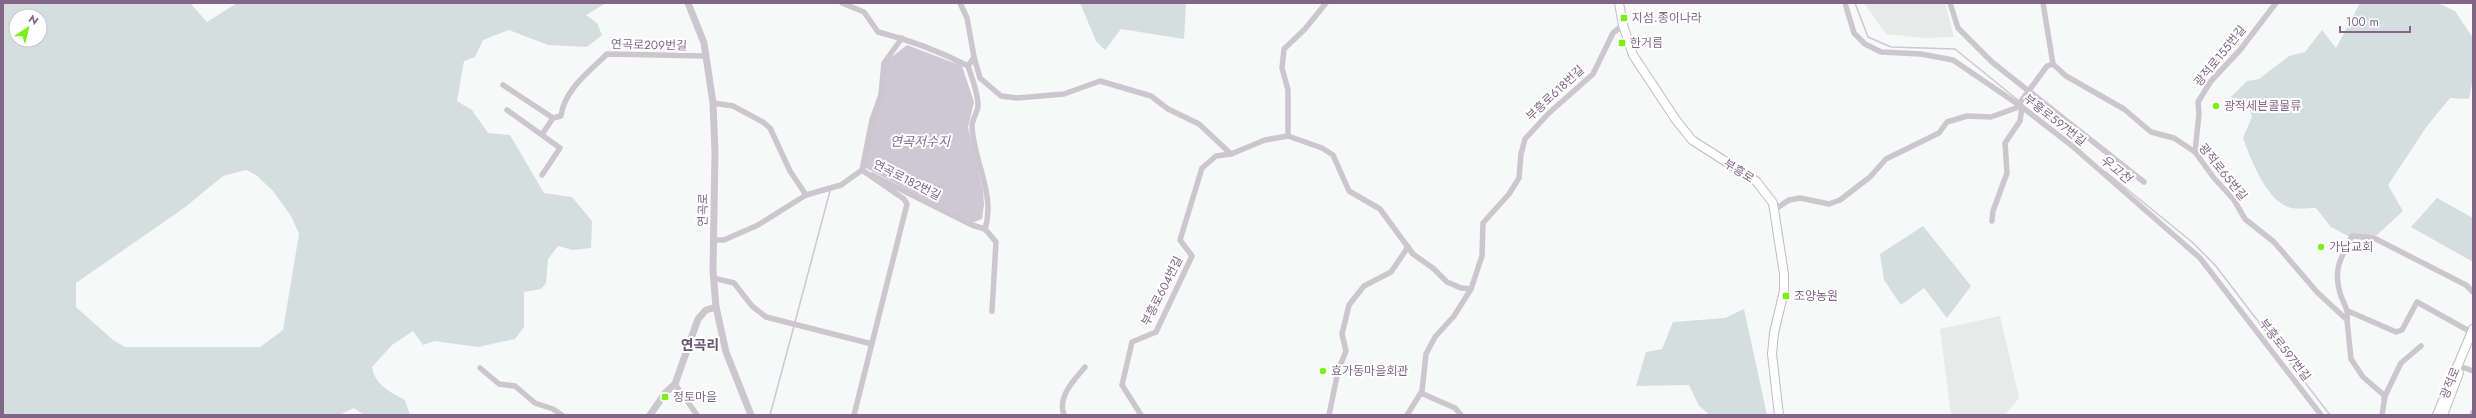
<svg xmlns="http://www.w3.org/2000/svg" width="2476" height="418" viewBox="0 0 2476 418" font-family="Jost,'Noto Sans KR',sans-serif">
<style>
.built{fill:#e8eaea}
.green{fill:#d5dede;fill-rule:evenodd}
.water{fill:#cec7d4}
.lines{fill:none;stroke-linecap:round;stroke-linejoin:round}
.stream{stroke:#cec7d4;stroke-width:1.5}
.secondary-casing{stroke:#c2bac4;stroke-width:10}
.minor{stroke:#ccc6ce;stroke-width:5.5}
.tertiary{stroke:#ccc6ce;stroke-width:7}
.secondary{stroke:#fff;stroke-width:8}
.poi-dot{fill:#7cf01f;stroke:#fff;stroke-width:1.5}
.labels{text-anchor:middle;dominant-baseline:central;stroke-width:4;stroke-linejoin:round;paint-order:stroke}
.poi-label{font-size:12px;fill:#816689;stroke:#fff;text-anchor:start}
.street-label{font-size:12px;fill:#816689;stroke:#fff}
.water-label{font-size:13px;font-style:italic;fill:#836c93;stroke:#fff}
.quarter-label{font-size:14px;font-weight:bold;fill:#68546e;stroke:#fff}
</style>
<rect width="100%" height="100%" fill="#f6f9f7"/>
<g class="built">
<path d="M1864,3H1945L1954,37L1923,38L1886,34Z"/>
<path d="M2000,316L2019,398L2005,415H1951L1940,329Z"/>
</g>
<g class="green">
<path d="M3,3H190L207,22L237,3H606L586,15L597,23L602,35L587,47L548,45L509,30L483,40L475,57L464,61L457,101L472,110L488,133L510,135L544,193L572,197L592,221L591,248L573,250L558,246L548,259L546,283L541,289L524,292V327L515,339L478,347L434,341L423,345L413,331L392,345L372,367C375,385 390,392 405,400L410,415H364L354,408L339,415H3ZM16,16H40V40H16ZM246,170L256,175L273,191L291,216L299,234L283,330L260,347H125L113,340L76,307V283L184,208L223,176Z"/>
<path d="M1080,3H1186L1184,39L1121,29L1105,50L1096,41Z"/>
<path d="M2360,3H2438L2455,11L2473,38V78L2469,99L2450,98L2427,126L2388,185L2403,211L2377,235L2348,236L2331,227L2316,208C2308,208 2295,210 2288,207C2265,198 2251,159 2243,138L2252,117L2248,103L2231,97L2247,81L2259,79L2289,56L2305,52L2322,30L2336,48Z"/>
<path d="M2437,198L2473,218V262L2411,227Z"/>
<path d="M1923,226L1971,286L1947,318L1924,288L1901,305L1884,280L1880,254Z"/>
<path d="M1744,309L1767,415H1710L1699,406L1689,385L1636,386L1646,352L1662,349L1673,322L1725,318Z"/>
</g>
<path class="water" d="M907,45L962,66L974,102L968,127L983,190L984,204L982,219L972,223L862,166L881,95L884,63Z"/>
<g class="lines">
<g class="stream">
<path d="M1855,3L1868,37L1891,47L1955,49L2019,101"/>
<path d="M2106,172L2192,242L2215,265L2330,415"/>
<path d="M795,322L830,191"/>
<path d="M770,415L794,326"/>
</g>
<g class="secondary-casing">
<g id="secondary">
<path d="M1619,3L1623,25L1633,55L1676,120L1692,140L1756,181L1773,203L1784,274V291L1774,333L1772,354L1779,415"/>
<path d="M2437,415L2473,329"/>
<path d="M2443,415L2459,373"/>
</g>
</g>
<g class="minor">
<path d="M842,3L864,12L878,32C910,40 939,51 968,66C972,78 978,93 978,105C978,112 972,119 972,126C973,160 996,194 985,229"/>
<path d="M960,3L967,18L974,57L968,66"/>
<path d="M1845,3L1854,33L1865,44L1881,52L1921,54L1953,60L2022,107L2071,145L2200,258L2321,415"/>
<path d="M1950,3L1958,28L1992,62L2144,182"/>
<path d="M2043,3L2053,64L2066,76L2124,109L2151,132L2174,138L2195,152L2214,178L2234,200L2245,219L2274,242L2317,292L2347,320L2351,359L2363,377L2385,396L2382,415"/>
<path d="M974,57L980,78L1001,96L1017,98L1064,94L1100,81L1151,96L1168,109L1199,124L1231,154"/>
<path d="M503,85L553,118"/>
<path d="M713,103L733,106L763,122L770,128L790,171L806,195"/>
<path d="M507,110L560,148L542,175"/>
<path d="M543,133L553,118L561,116C564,90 589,72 607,54L706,56"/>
<path d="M1288,136L1322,148L1333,155L1349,191L1380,209L1413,254L1434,269L1447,282L1461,288L1471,289"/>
<path d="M2195,152L2199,114L2198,102L2211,81L2240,50L2276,3"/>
<path d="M872,175L972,225L985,229L996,242L992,311"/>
<path d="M1774,210L1789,200L1800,198L1829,204L1840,200L1870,177L1886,159L1939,133L1947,122L1967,116L1991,117L2016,108L2047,66L2053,64"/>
<path d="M1992,221L1993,211L2007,173L2005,143L2020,121L2022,107"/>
<path d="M713,240H724L758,225L806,195L841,185L862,170L864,171"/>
<path d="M713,278L734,283L752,306L766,317L872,344"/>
<path d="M2348,311L2396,332L2402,330L2417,302L2471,332"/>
<path d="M2347,320C2349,309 2343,303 2340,293C2333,268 2341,258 2352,236L2374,238L2466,285L2473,292"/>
<path d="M2462,367L2473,371"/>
<path d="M480,368L499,384L515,386L535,403L553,409L562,415"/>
<path d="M675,384L697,415"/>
<path d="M1421,393L1455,408L1461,415"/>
<path d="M2384,398L2401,363L2421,346"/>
<path d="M854,415L907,204L904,199L862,170L872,120L881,95L884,63L902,38"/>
<path d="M1064,415C1057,397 1074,380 1085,367"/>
<path d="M1141,415L1122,385L1132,342L1156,332L1192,256L1180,240L1202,168L1216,156L1231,154L1265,140L1288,136V90L1282,68L1284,49L1305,29L1326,3"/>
<path d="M1329,415L1338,371L1346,351L1342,334L1349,305L1364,286L1391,272L1408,247"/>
<path d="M1407,415L1422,391L1426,354L1435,337L1454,316L1471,289L1482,256L1483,223L1509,194L1519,178L1521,154L1525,139L1549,113L1593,74L1613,33L1623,25"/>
<path d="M2472,415L2473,412"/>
</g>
<g class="tertiary">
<path d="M688,3L704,43L713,103L715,152L713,271L716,307L726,352L751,415"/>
<path d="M650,415L666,392L675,384L698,319L706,310L716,307"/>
</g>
<use href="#secondary" class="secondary"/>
</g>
<g class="poi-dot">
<rect x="1620" y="14" width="8" height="8" rx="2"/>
<rect x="1618" y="39" width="8" height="8" rx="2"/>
<circle cx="2216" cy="106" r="4"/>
<circle cx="2321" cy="247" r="4"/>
<rect x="1782" y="292" width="8" height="8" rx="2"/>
<circle cx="1323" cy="371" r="4"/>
<rect x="661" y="393" width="8" height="8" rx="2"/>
</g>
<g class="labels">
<g class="poi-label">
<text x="1632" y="18">지섬.종이나라</text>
<text x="1630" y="43">한거름</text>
<text x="2224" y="106">광적세븐콜물류</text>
<text x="2329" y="247">가납교회</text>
<text x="1794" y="296">조양농원</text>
<text x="1331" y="371">효가동마을회관</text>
<text x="673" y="397">정토마을</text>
</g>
<g class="street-label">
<text transform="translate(649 45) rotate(1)">연곡로209번길</text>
<text transform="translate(2220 56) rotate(-51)">광적로155번길</text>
<text transform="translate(1555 93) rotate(-43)">부흥로618번길</text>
<text transform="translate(2055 120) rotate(38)">부흥로597번길</text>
<text transform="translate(1739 171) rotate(32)">부흥로</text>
<text transform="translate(2223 172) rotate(51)">광적로65번길</text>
<text transform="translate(907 180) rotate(27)">연곡로182번길</text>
<text transform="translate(703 210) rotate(-89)">연곡로</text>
<text transform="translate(1162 291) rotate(-63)">부흥로604번길</text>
<text transform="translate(2285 350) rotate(52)">부흥로597번길</text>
<text transform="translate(2450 383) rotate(-68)">광적로</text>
</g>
<g class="water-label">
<text x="920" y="141">연곡저수지</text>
<text transform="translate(2116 169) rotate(39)">우고천</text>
</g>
<g class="quarter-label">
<text x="700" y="345">연곡리</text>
</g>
</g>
<rect width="2476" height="418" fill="none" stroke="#816689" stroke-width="8"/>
<g transform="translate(28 28) rotate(35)"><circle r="19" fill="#ffffff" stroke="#cdc2d0"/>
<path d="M0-3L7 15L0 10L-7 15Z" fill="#7cf01f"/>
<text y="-6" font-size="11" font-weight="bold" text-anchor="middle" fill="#816689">N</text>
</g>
<path d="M2340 26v6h70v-6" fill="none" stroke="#816689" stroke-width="2"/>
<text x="2346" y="26" font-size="12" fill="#816689" stroke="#ffffff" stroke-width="3" paint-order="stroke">100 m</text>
</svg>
